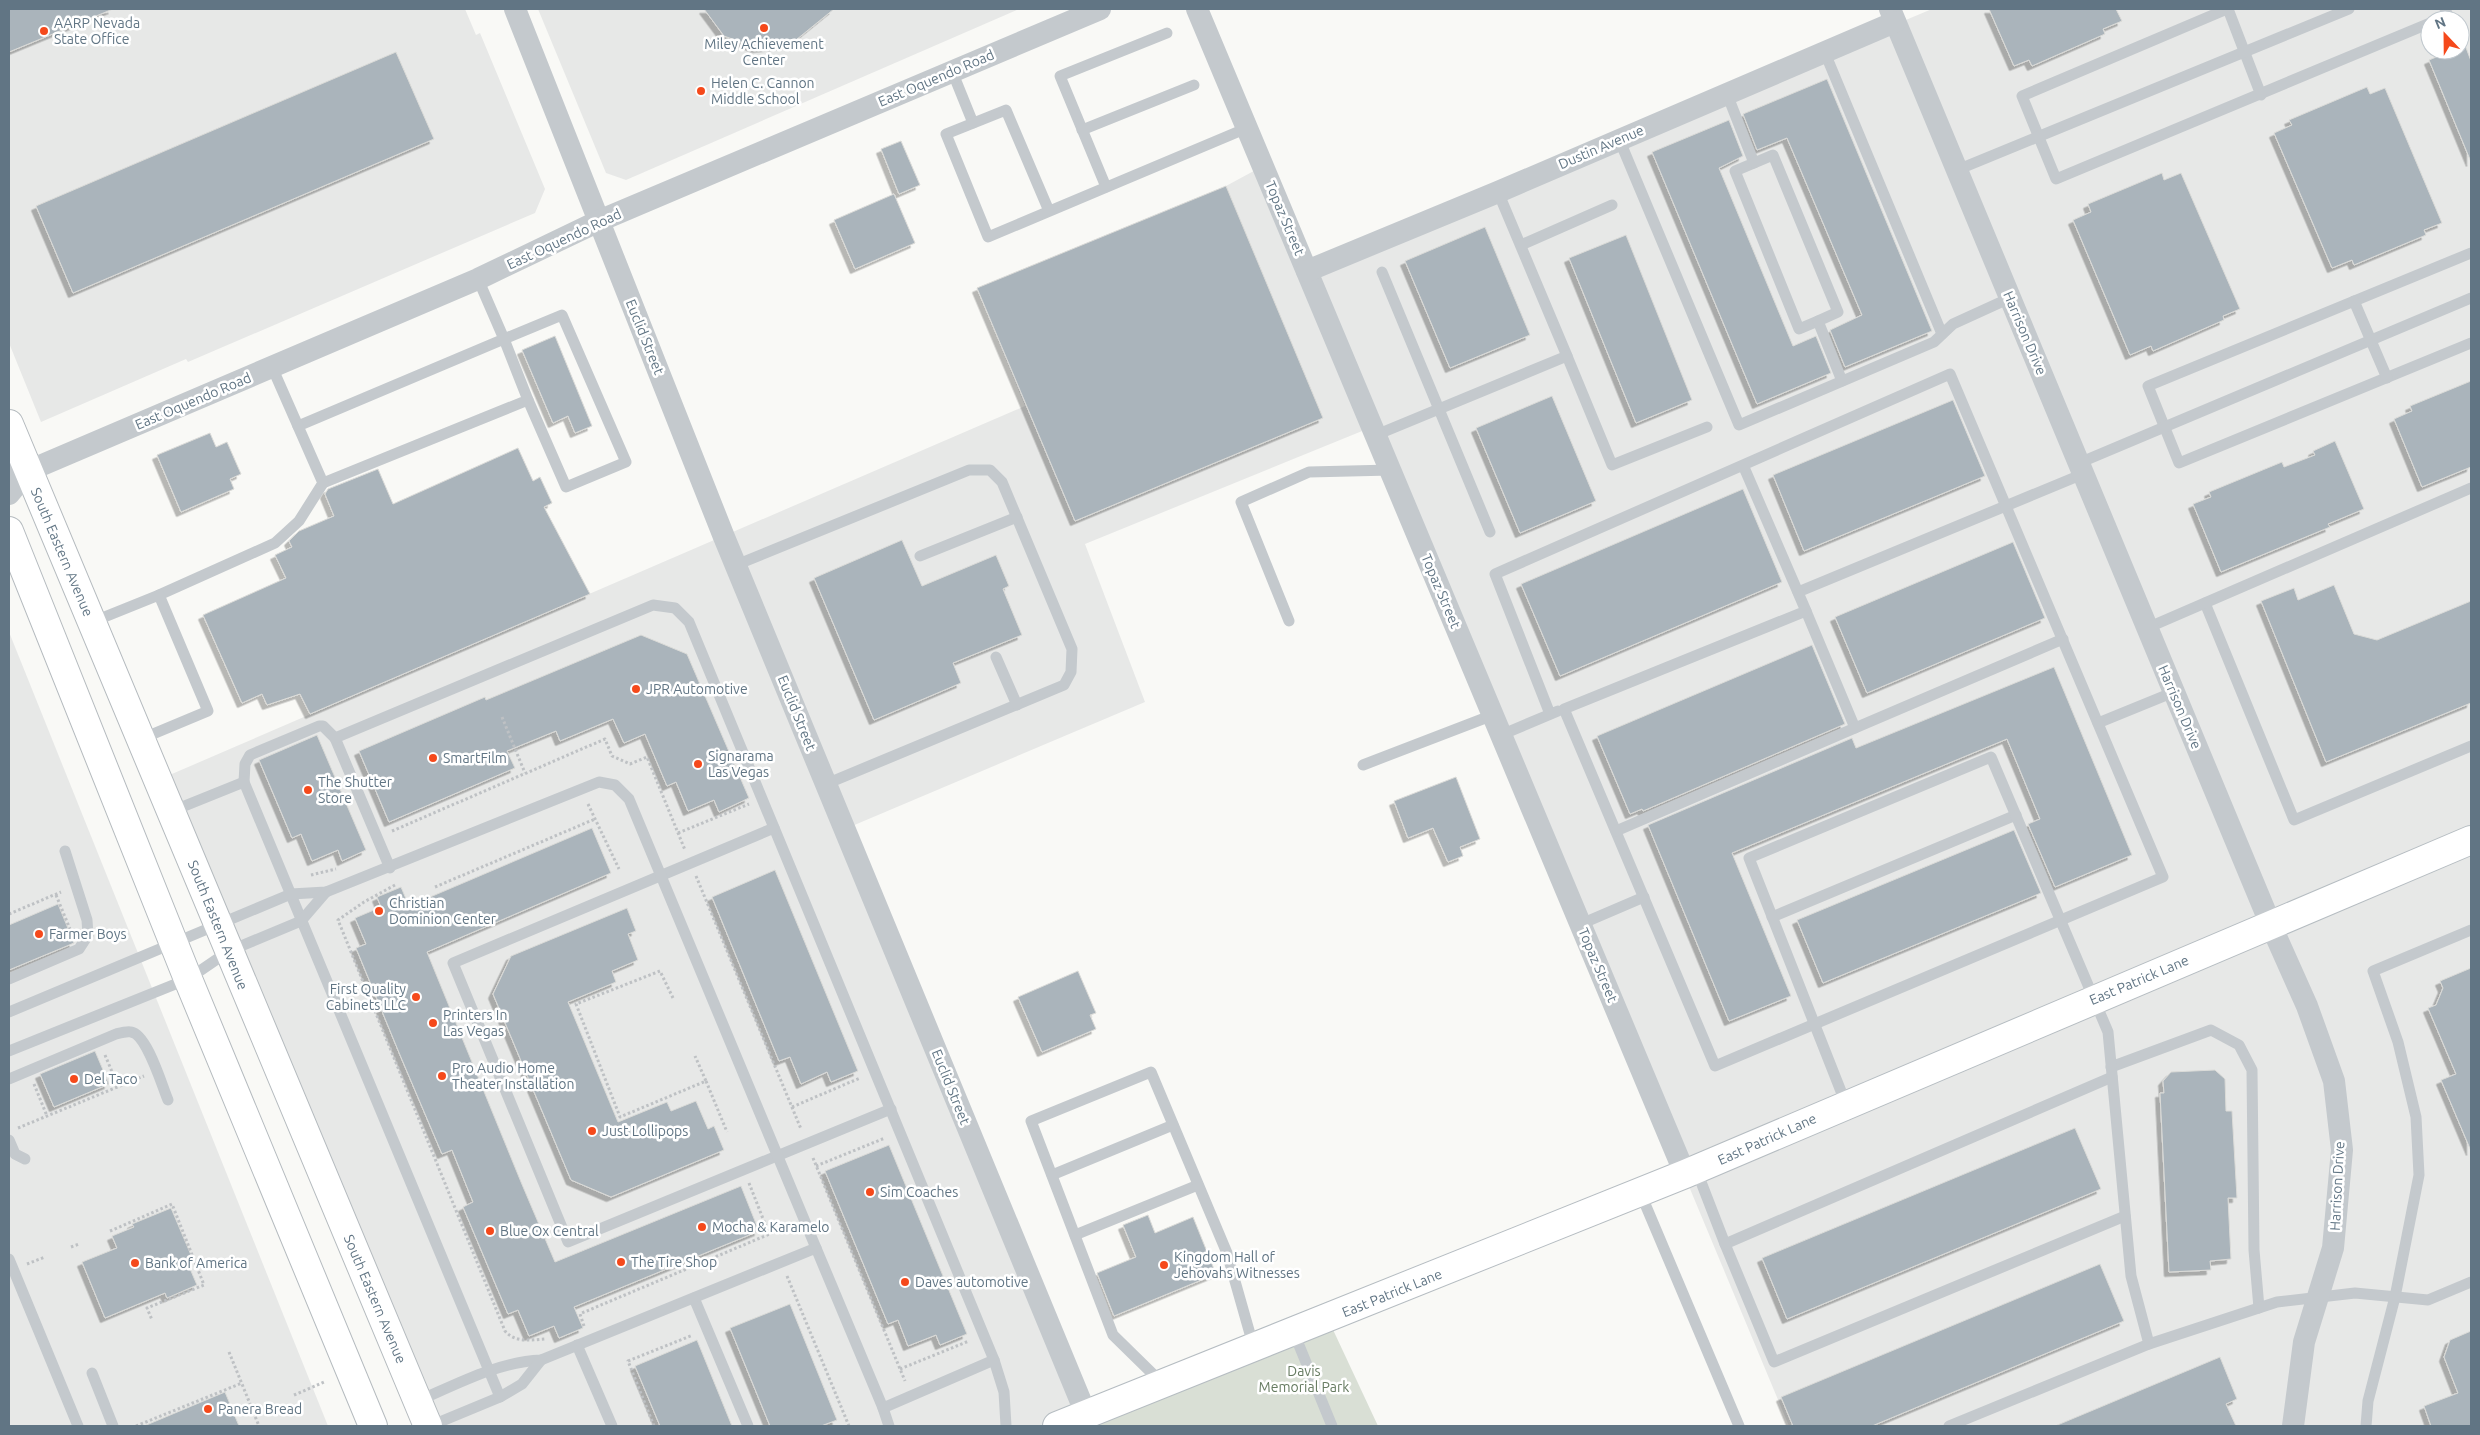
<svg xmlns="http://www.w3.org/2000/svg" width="2480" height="1435" viewBox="0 0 2480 1435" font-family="Ubuntu,sans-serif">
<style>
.built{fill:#e7e8e7;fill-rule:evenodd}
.green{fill:#d9dfd5}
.building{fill:#aab4bb;stroke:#dbdbd8;filter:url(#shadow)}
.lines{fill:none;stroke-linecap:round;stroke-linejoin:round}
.secondary-casing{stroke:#b6bdc2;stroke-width:30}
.primary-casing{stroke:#b5bbbf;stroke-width:30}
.path{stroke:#bec1c4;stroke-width:3;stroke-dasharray:2.5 2.5;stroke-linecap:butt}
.service{stroke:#c4c9cd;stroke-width:11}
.minor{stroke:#c4c9cd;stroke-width:22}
.secondary{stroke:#fff;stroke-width:28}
.primary{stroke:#fff;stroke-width:28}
.poi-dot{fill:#f5491b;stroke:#fff;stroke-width:2}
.labels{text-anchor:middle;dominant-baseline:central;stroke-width:5;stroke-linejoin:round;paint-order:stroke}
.poi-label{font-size:14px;fill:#617584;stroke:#fff;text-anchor:start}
.street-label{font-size:14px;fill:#617584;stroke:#fff}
.park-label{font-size:14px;fill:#667b61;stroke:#fff}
</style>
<defs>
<filter id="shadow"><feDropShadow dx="-4.5" dy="4.5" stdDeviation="0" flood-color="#0004"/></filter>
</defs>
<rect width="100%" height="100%" fill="#f9f9f6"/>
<g class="built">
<path d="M9,9H465L476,35L480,33L545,189L535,213L188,362L186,359L41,422L9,343Z"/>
<path d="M538,9H1019L626,180L606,173Z"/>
<path d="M1932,9H2471V1426H1789L1372,427L1085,544L1145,702L845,829L1086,1414L1057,1426H428L158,780L1025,406L977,288L1226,186L1263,166L1307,271ZM2430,20H2460V50H2430Z"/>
<path d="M9,632L328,1426H9Z"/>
</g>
<path class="green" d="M1328,1319L1378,1426H1057Z"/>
<g class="building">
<path d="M9,9H113L9,52Z"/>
<path d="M704,9H834L791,44L757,48L724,36Z"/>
<path d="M1989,9H2116L2122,21L2103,29L2105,34L2032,66L2029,60L2014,66Z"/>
<path d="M2465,45L2471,61V162L2429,60L2453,50H2460V47Z"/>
<path d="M396,52L434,139L73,293L36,206Z"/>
<path d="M1827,79L1932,331L1845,367L1830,330L1862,315L1787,138L1757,150L1743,114Z"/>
<path d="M2367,87L2370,94L2385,88L2442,223L2424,230L2426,235L2354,265L2352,260L2332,268L2274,133L2292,125L2289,120Z"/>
<path d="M1729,120L1743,156L1719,168L1793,346L1816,336L1831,373L1757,404L1652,152Z"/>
<path d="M901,141L920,185L899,194L881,149Z"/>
<path d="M2162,173L2164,180L2181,173L2240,309L2223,316L2224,320L2153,351L2151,346L2130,355L2073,220L2091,212L2088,204Z"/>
<path d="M1226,186L1323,418L1075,521L977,288Z"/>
<path d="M894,194L915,243L855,269L834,220Z"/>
<path d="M1485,227L1530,335L1450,368L1405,261Z"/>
<path d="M1626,235L1692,400L1636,423L1569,258Z"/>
<path d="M555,336L592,426L575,433L568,416L553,423L522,350Z"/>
<path d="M2471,381V467L2422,487L2394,419L2412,411L2410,406Z"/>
<path d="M1552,396L1596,501L1520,533L1476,428Z"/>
<path d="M1953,400L1985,476L1804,551L1773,475Z"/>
<path d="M210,433L216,447L227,442L241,474L230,479L234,489L181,512L157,455Z"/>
<path d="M2335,441L2364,509L2328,524L2330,527L2221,572L2193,504L2211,497L2209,492L2282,462L2284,467L2315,455L2313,451Z"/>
<path d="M518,448L533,481L540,477L552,503L544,507L590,594L310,714L300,694L267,705L262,694L242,703L203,615L286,578L275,555L292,547L289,541L299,531L334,516L325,494L328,489L378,469L393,504Z"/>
<path d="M1743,489L1782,582L1560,676L1521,584Z"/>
<path d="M902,540L922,586L996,555L1009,586L1003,589L1022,635L953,663L961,683L874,720L814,578Z"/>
<path d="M2013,542L2045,618L1867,693L1835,617Z"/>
<path d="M2334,585L2354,634L2377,640L2471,601V703L2326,762L2261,601L2294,588L2298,600Z"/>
<path d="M641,635L687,654L749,798L719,812L714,800L688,811L676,782L667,786L645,734L624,743L613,719L560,741L556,731L507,751L515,768L389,822L359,751L485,697L486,700Z"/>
<path d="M1812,645L1845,724L1643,811L1642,809L1630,814L1597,736Z"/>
<path d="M2054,667L2132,855L2055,887L2028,824L2040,819L2007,739L1732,853L1791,996L1729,1021L1648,825L1852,738L1856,748Z"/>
<path d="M317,735L366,850L342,861L338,850L312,861L301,834L292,838L259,760Z"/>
<path d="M1456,777L1480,839L1460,847L1463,856L1448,862L1433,828L1408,838L1394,801Z"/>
<path d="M592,828L611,873L427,952L521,1182L555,1262L741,1186L759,1231L574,1307L583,1328L559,1338L554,1326L529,1336L518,1310L508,1314L463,1207L473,1202L452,1150L442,1154L400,1055L356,948L366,944L355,918L381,907L377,897L401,887L409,906Z"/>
<path d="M2014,830L2041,893L1823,983L1797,920Z"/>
<path d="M775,870L858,1071L831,1082L827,1072L801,1084L790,1057L779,1061L712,897Z"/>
<path d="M58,904L74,943L9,970V925Z"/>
<path d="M627,908L636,931L628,934L638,960L612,971L616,982L568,1002L618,1122L667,1102L671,1111L696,1101L708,1129L714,1126L724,1150L611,1197L571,1180L493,994L511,956Z"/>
<path d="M2471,968V1151L2441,1080L2456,1074L2428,1008L2436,1005L2443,988L2440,981Z"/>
<path d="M1078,971L1096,1013L1090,1015L1096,1029L1042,1052L1018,997Z"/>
<path d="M95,1051L109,1084L54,1107L40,1074Z"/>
<path d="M2215,1070L2225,1079L2226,1111H2232L2237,1198H2228L2231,1259L2210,1261L2211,1270L2169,1272L2160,1093H2164L2163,1081L2171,1072Z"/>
<path d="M2075,1128L2101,1189L1787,1319L1762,1258Z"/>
<path d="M889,1145L967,1334L940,1345L936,1335L908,1346L898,1320L888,1324L825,1171Z"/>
<path d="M171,1208L194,1262L188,1264L197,1285L167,1298L165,1293L105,1318L82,1262L117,1248L112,1236L134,1227L132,1224Z"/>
<path d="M1148,1215L1155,1233L1193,1217L1216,1274L1114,1316L1097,1273L1136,1257L1123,1225Z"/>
<path d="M2100,1264L2124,1321L1872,1426H1793L1781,1397Z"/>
<path d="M790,1304L837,1420L821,1426H770L730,1328Z"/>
<path d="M2471,1331V1426H2431L2424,1406L2458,1393L2444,1357L2450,1340Z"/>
<path d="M697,1340L732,1426H660L635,1366Z"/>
<path d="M2220,1357L2237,1399L2226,1404L2236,1426H2055Z"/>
<path d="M225,1392L239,1426H144Z"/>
</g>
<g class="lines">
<g class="secondary-casing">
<path id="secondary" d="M1057,1426L1685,1174L2471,840"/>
</g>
<g class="primary-casing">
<g id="primary">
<path d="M9,424L428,1426"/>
<path d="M9,531L188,979L373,1426"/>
</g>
</g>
<g class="path">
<path d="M502,717L525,773"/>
<path d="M588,804L619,869"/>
<path d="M392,831L605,739L612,756L630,764L647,757L685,850"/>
<path d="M678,833L749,804"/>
<path d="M311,875L336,869"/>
<path d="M696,876L801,1129"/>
<path d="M395,885L364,902L338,920L505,1331C515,1343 531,1340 545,1339"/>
<path d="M435,887L595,819"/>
<path d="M56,895L70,929"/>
<path d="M9,914L61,892"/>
<path d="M673,998L660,971L576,1004L620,1117L706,1081L695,1056"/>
<path d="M105,1055L118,1086"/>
<path d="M706,1081L727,1132"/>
<path d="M34,1084L47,1116"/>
<path d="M792,1107L860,1078"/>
<path d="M18,1128L144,1076"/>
<path d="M813,1158L905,1381"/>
<path d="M816,1166L885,1138"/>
<path d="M749,1183L769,1234"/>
<path d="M110,1231L172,1204L204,1285L147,1308L152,1320"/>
<path d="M71,1247L79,1244"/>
<path d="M27,1264L45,1257"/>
<path d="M787,1276L849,1426"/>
<path d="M584,1326L580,1314L582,1313L791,1225"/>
<path d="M229,1352L259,1426"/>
<path d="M900,1369L969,1341"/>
<path d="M294,1395L324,1382"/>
<path d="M136,1426L242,1383"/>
<path d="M654,1426L628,1361L693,1335"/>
</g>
<g class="service">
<path d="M2227,9L2022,96L2056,179L2430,23"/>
<path d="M2228,9L2261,95"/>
<path d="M2437,20L2448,16L2445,9"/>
<path d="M1825,53L1942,334"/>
<path d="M952,71L973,123"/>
<path d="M1727,94L1754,163L1735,171L1799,329L1818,321L1842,381"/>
<path d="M1082,130L1194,85"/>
<path d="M1619,139L1739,425L1934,342L1953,324L2010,298"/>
<path d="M1754,163L1773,155L1838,312L1818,321"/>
<path d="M1957,170L2349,9"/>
<path d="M1106,187L1060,76L1167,33"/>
<path d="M1498,192L1567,356"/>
<path d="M1049,211L1006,110L946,134L988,237C1074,201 1161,164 1247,128"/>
<path d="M1521,245L1612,205"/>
<path d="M2471,253L2148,386L2179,463L2471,343"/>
<path d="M1382,272L1490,532"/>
<path d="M478,279L504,339L562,315L626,462L566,487L528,400"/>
<path d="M2354,301L2387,378"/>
<path d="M298,426L504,339L528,400L323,483"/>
<path d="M1376,435L1567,356L1612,465L1707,427"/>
<path d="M2079,463L2471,298"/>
<path d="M920,556L1017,517"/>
<path d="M736,565L969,470H990L1002,482L1072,649L1071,672L1064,685L826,784"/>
<path d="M1798,592L2083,474"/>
<path d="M159,595L275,543L299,521L323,483L272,367"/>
<path d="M2205,603L2294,820L2471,746"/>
<path d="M1806,611L1855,728L2063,639"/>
<path d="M1289,621L1241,502L1309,472L1391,470"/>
<path d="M92,622L159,595L208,711L141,739"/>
<path d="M2147,628L2471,488"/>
<path d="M996,657L1017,705"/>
<path d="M1550,714L1495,574L1950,374L2163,877L1715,1066L1564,709L1806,611L1743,465"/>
<path d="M2098,723L2174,692"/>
<path d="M1501,735L1558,711"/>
<path d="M335,738L390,868"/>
<path d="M1363,765L1493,715"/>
<path d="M244,782L245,764L250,755L319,726H323L335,738L653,605L675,608L689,622L994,1360"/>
<path d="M172,811L244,782L500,1397"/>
<path d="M774,828L453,963L568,1242L891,1109"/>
<path d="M1616,831L1855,728"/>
<path d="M1772,917L2016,815"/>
<path d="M1581,924L1644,897"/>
<path d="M9,979L79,949L88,935L87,920L65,851"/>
<path d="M9,1012L291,894L326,892L599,782L615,785L629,799L816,1248"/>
<path d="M9,1051L188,979L229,951L301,921L326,892"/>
<path d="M2111,1067L2211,1030L2239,1045L2252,1070L2254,1250L2259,1308"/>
<path d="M2112,1077L1725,1244L1774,1362L2125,1216"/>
<path d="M9,1079L116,1034C120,1033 127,1031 131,1032C147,1034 162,1086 168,1100"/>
<path d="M1846,1104L1749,858L1991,757L2108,1032L2131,1276L2149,1344"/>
<path d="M9,1140L15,1154L25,1159"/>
<path d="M1696,1169L1725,1244"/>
<path d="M1052,1175L1173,1125"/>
<path d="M1640,1192L1739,1426"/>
<path d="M1075,1235L1198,1185"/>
<path d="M9,1259L78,1426"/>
<path d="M694,1298L748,1426"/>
<path d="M1294,1333L1332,1426"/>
<path d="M577,1345L612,1426"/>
<path d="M92,1373L113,1426"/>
<path d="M1162,1383L1113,1335L1031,1121L1151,1072L1227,1253L1254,1348"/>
<path d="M418,1401C457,1384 498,1362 541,1360L816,1248L883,1408L889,1426"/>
<path d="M883,1408L994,1360L1004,1392L1006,1426"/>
<path d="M430,1426L500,1397L522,1384L541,1360"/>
<path d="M1949,1426L2149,1344L2277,1302L2355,1293L2428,1300L2471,1282"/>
<path d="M2366,1426L2368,1401L2395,1297L2419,1175L2416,1117L2398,1042L2373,971L2471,930"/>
</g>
<g class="minor">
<path d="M515,9L724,537L1086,1414"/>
<path d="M1197,9L1685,1174"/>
<path d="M1890,9L2270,923L2307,1006L2334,1081L2342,1150L2333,1248L2304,1342L2293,1426"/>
<path d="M1307,271L1498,192L1895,22"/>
<path d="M9,473L28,471L478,279L599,221L1100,9"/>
<path d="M9,494L28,471"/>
</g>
<use href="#secondary" class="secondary"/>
<use href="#primary" class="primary"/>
</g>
<g class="poi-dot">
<circle cx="764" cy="28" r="5"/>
<circle cx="44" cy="31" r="5"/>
<circle cx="701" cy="91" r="5"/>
<circle cx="636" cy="689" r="5"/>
<circle cx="433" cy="758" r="5"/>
<circle cx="698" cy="764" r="5"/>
<circle cx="308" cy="790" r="5"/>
<circle cx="379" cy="911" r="5"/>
<circle cx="39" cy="934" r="5"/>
<circle cx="416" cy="997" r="5"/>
<circle cx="433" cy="1023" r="5"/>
<circle cx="442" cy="1076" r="5"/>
<circle cx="74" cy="1079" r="5"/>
<circle cx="592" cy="1131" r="5"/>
<circle cx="870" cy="1192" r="5"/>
<circle cx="702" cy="1227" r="5"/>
<circle cx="490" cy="1231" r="5"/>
<circle cx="621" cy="1262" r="5"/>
<circle cx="135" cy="1263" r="5"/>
<circle cx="1164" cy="1265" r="5"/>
<circle cx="905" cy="1282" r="5"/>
<circle cx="208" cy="1409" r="5"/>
</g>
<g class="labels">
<g class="poi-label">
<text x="54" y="23">AARP Nevada<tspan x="54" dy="16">State Office</tspan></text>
<text x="764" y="44" text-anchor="middle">Miley Achievement<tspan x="764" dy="16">Center</tspan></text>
<text x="711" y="83">Helen C. Cannon<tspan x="711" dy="16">Middle School</tspan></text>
<text x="646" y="689">JPR Automotive</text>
<text x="708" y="756">Signarama<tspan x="708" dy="16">Las Vegas</tspan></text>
<text x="443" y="758">SmartFilm</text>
<text x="318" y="782">The Shutter<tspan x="318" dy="16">Store</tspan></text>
<text x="389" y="903">Christian<tspan x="389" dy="16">Dominion Center</tspan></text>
<text x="49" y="934">Farmer Boys</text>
<text x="406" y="989" text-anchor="end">First Quality<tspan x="406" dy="16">Cabinets LLC</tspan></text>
<text x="443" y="1015">Printers In<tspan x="443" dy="16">Las Vegas</tspan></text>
<text x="452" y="1068">Pro Audio Home<tspan x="452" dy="16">Theater Installation</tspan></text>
<text x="84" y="1079">Del Taco</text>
<text x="602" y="1131">Just Lollipops</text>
<text x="880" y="1192">Sim Coaches</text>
<text x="712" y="1227">Mocha &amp; Karamelo</text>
<text x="500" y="1231">Blue Ox Central</text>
<text x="1174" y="1257">Kingdom Hall of<tspan x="1174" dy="16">Jehovahs Witnesses</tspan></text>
<text x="631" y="1262">The Tire Shop</text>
<text x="145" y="1263">Bank of America</text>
<text x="915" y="1282">Daves automotive</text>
<text x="218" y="1409">Panera Bread</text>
</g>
<g class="street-label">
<text transform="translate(936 78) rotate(-23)">East Oquendo Road</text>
<text transform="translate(1601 147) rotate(-23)">Dustin Avenue</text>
<text transform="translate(1285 218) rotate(67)">Topaz Street</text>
<text transform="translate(564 239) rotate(-25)">East Oquendo Road</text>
<text transform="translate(2025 333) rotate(67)">Harrison Drive</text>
<text transform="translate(645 337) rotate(68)">Euclid Street</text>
<text transform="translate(193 401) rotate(-23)">East Oquendo Road</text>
<text transform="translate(62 552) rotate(67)">South Eastern Avenue</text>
<text transform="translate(1441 591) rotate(67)">Topaz Street</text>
<text transform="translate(2180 707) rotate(67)">Harrison Drive</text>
<text transform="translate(797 713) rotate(68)">Euclid Street</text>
<text transform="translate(218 925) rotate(68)">South Eastern Avenue</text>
<text transform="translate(1598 965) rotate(67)">Topaz Street</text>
<text transform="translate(2139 980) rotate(-23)">East Patrick Lane</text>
<text transform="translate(951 1087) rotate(68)">Euclid Street</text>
<text transform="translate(1767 1139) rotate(-24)">East Patrick Lane</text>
<text transform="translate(2337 1186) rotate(-87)">Harrison Drive</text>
<text transform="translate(1392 1293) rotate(-22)">East Patrick Lane</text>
<text transform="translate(375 1299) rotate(67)">South Eastern Avenue</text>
</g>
<g class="park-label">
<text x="1304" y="1371">Davis<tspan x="1304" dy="16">Memorial Park</tspan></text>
</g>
</g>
<rect width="2480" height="1435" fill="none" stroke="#617584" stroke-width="20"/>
<g transform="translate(2445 35) rotate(338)"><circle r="24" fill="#ffffff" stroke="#c0c8ce"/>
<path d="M0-4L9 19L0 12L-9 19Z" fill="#f5491b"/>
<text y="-8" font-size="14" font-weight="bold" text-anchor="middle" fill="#617584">N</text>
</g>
</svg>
